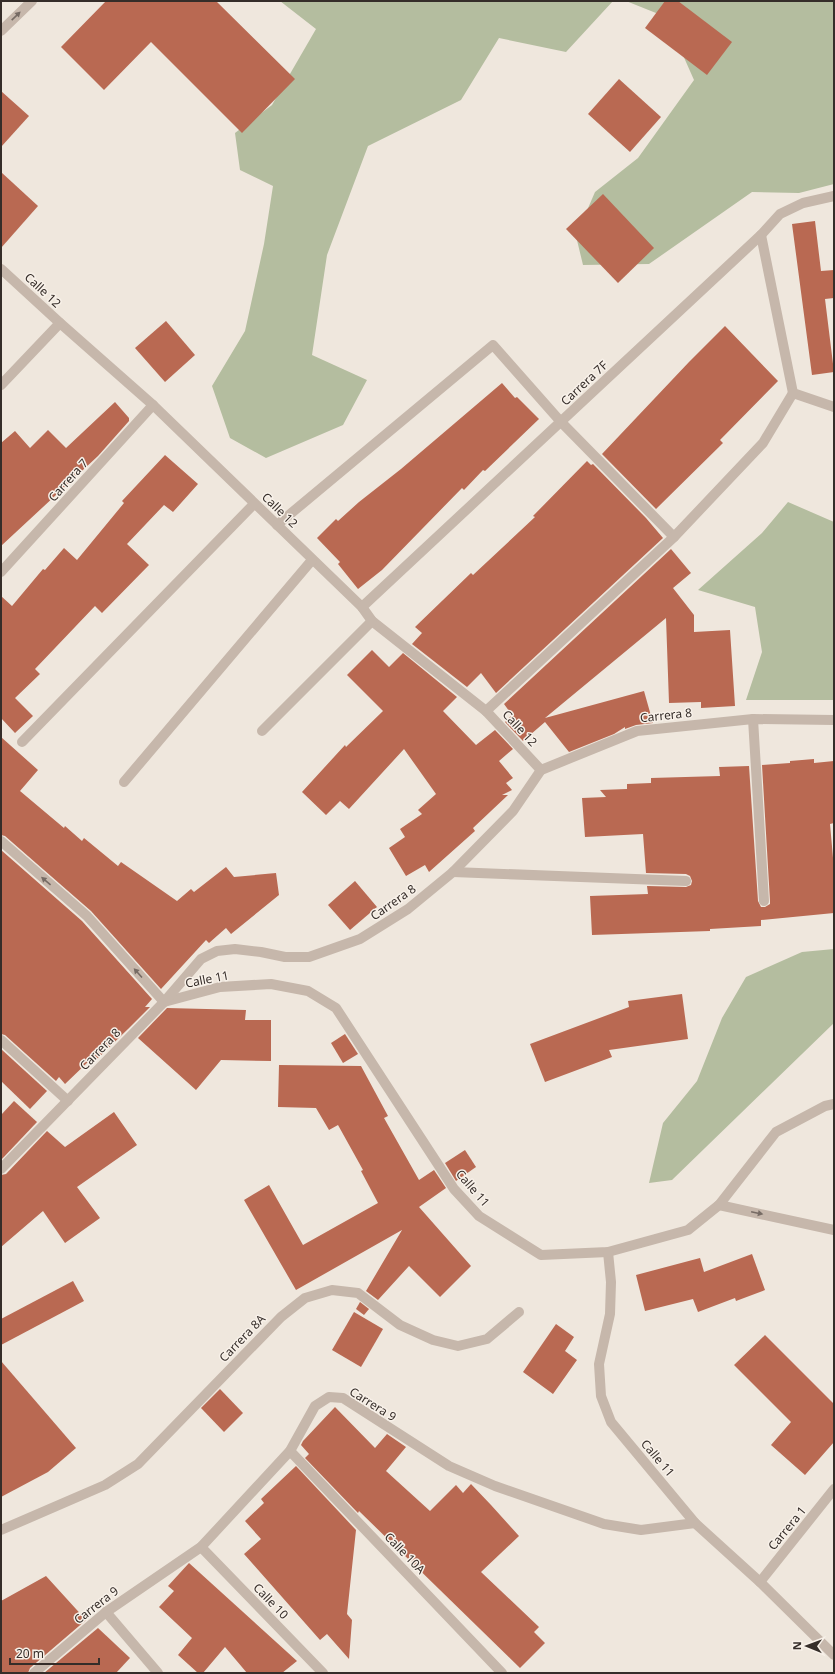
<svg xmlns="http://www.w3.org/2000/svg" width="835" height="1674" viewBox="0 0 835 1674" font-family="'Noto Sans',sans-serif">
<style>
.green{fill:#b4bd9f}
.building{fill:#b96952}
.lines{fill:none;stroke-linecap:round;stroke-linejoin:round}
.lane{stroke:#c6b7ab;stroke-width:10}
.street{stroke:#c6b7ab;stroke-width:10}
.oneway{fill:#766b64}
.labels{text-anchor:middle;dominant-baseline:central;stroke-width:3;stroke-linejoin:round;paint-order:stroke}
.street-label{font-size:12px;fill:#352d29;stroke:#f8f1e9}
</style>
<rect width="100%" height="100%" fill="#efe7dd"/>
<g class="green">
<path d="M280,1H613L566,52L499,38L461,100L368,146L327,255L312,355L367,380L343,425L266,458L230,438L212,386L245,331L264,244L273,186L240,170L235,133L272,105L316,29Z"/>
<path d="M626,1H834V184L799,193L752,192L649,264L583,265L576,236L595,192L638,158L694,80L666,17Z"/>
<path d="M788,502L834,522V700H746L762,652L755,607L698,590L762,533Z"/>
<path d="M834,949V1023L672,1180L649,1183L663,1123L697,1081L722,1018L746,977L802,952Z"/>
</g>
<g class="building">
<path d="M106,1H216L295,79L242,133L151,42L104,90L61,47Z"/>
<path d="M665,1H678L732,42L707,75L645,28Z"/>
<path d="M619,79L661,117L630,152L588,114Z"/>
<path d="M1,91L29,116L1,147Z"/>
<path d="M1,172L38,206L1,248Z"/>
<path d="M603,194L654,248L618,283L566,229Z"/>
<path d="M815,221L821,271L834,270V298L825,299L834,372L812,375L792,224Z"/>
<path d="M166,321L195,355L165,382L135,348Z"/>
<path d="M725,326L778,381L720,440L723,443L656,509L602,454L689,362Z"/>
<path d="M502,383L515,398L517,397L539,419L485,471L483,470L464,490L462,488L382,570L358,589L338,564L340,562L317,538L336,519L338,521L359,502L401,469Z"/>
<path d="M115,402L129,418V421L98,456L1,546V443L15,431L30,448L48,430L66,448Z"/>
<path d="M165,455L198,484L173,512L164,505L127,544L149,565L102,613L95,606L35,669L40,674L15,698L33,716L15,733L1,718V596L12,606L43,569L45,570L64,548L77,560L124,503L122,501Z"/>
<path d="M587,461L591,465L593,464L646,518L663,538L496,693L481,673L467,687L412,644L422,633L415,627L471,573L473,575L535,517L533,516Z"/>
<path d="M671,549L691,573L673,588L694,615V632L730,630L735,706L701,708V702L669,703L666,618L545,718L644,691L653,723L636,725L625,729V727L614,734L569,752L545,722L523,741L505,722L512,715L504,704Z"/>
<path d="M372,650L389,667L403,653L457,697L443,711L476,745L495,730L513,749L499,761L513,778L506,783L512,790L502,795H508L473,828L475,831L429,872L425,865L406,876L389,848L405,837L400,829L422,814L418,810L436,794L404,749L349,809L340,801L326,815L302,792L345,745L346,747L383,711L347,675Z"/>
<path d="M1,737L38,770L20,791L64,828L65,826L82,841L84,838L118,866L121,862L177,901L191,889L194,892L226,867L234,877L276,873L279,895L231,934L226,928L209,943L206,940L161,989L91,911L5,836L1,835Z"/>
<path d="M814,759V763L834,761V823L830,824L834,869V913L761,920V926L710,929V931L592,935L590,896L648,894L647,886L686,887L691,885L692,881L690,876L686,874L646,873L643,834L585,837L582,798L606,797L600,790L627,789V784L651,783V778L720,776L719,767L749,766L758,901L761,907H765L770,904V901L762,765L790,763V761Z"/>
<path d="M1,850L82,921L152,999L145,1007H150L128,1029L92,1064L89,1061L65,1084L59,1077L56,1081L5,1035L1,1034Z"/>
<path d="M355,881L377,907L350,930L328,905Z"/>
<path d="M682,994L688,1039L609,1050L612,1057L545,1082L530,1044L629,1007L628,1001Z"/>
<path d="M167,1008L246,1010L245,1020H271V1061L221,1060L196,1090L138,1038Z"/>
<path d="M345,1034L358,1054L343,1063L331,1043Z"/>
<path d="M1,1049L47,1091L30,1109L1,1081Z"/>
<path d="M279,1065L361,1066L388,1116L384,1118L419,1180L434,1170L446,1188L419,1207L471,1266L440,1297L409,1266L378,1300L366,1291L402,1230L296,1290L244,1200L269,1185L303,1245L378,1203L361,1171L363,1170L338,1125L329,1130L316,1108L278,1107Z"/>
<path d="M14,1101L37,1122L1,1160V1115Z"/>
<path d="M114,1112L137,1145L77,1187L100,1218L65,1243L43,1211L1,1247V1175L6,1174L47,1131L65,1147Z"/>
<path d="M465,1150L476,1167L456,1181L445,1163Z"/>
<path d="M752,1254L765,1290L736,1301L735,1298L698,1312L693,1299L645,1311L636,1275L700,1258L704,1272Z"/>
<path d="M73,1281L84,1301L1,1345V1319Z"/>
<path d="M360,1302L369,1309L364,1315L356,1309Z"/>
<path d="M354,1312L383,1329L361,1367L332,1350Z"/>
<path d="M556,1324L574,1337L565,1351L577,1360L553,1394L523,1372Z"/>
<path d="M765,1335L834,1404V1442L805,1475L771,1445L791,1422L734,1365Z"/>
<path d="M1,1361L76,1448L48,1472L1,1497Z"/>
<path d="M220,1389L243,1413L224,1432L201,1408Z"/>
<path d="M335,1407L375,1448L387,1434L406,1447L386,1471L430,1511L456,1485L463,1493L471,1484L491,1505L519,1536L481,1572L539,1627L534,1632L545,1643L520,1668L359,1511L358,1513L305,1458L309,1454L301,1445L303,1441Z"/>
<path d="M296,1466L356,1530L347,1614L352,1620L349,1659L327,1634L320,1640L244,1554L261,1539L245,1521L264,1503L261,1499Z"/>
<path d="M189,1563L297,1661L282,1673H247L225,1647L203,1673H198L178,1655L192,1638L159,1607L174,1591L168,1586Z"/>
<path d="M46,1576L86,1620L30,1668L28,1673H1V1601Z"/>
<path d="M98,1628L130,1658L116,1673H44Z"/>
</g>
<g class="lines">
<path class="lane" d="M1,1040L68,1101"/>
<g class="street">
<path d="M1,31L32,1"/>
<path d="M761,235L793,393L834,407"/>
<path d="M1,269L60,323L153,405L362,607L372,621L486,711L541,770"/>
<path d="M1,385L60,323"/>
<path d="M277,525L493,345L561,422L674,537"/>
<path d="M1,572L153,405"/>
<path d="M362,607L761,235L780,214L803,203L834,196"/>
<path d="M486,711L674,537L763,443L793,393"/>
<path d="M753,719L764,901"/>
<path d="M262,731L372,621"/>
<path d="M22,742L254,504"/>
<path d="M124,782L312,560"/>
<path d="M1,841L87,916L164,1002L220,987L271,984L308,991L336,1008L454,1189L479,1216L541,1255L608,1252L688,1230L719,1205L776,1132L825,1106L834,1104"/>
<path d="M453,872L686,881"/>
<path d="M1,1169L164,1002L201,959L217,951L235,949L261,952L285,957H309L360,939L408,909L453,872L513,811L541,770L637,731L753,719L834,720"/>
<path d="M719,1205L834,1230"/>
<path d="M608,1252L611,1282L610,1314L599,1364L601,1396L611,1422L695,1523L760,1582L834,1655"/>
<path d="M290,1451L502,1673"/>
<path d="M1,1530L105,1485L138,1464L281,1317L305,1298L332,1290L358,1293L400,1325L433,1340L458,1346L487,1339L519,1312"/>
<path d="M201,1547L323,1673"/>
<path d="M760,1582L834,1489"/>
<path d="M106,1612L158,1673"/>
<path d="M34,1673L106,1612L201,1547L290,1451L315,1406L329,1397L343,1398L449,1466L495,1486L604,1524L641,1530L695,1523"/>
</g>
</g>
<defs><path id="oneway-solid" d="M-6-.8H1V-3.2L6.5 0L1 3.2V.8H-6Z"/></defs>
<g class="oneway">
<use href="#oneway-solid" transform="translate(16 16) rotate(-44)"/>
<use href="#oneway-solid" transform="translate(46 881) rotate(-140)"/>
<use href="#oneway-solid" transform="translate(138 973) rotate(-132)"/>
<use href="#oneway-solid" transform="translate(757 1213) rotate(12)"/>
</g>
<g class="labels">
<g class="street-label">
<text transform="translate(43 290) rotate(43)">Calle 12</text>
<text transform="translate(584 383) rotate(-43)">Carrera 7F</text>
<text transform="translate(68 480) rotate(-48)">Carrera 7</text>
<text transform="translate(280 510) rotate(44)">Calle 12</text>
<text transform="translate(666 715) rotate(-6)">Carrera 8</text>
<text transform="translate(520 728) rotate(47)">Calle 12</text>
<text transform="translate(393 902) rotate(-35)">Carrera 8</text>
<text transform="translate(207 979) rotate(-11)">Calle 11</text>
<text transform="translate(100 1049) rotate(-46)">Carrera 8</text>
<text transform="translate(473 1188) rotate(49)">Calle 11</text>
<text transform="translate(242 1338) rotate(-46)">Carrera 8A</text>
<text transform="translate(373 1404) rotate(32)">Carrera 9</text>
<text transform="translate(658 1458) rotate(50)">Calle 11</text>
<text transform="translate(787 1528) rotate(-51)">Carrera 1</text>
<text transform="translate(405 1553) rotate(46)">Calle 10A</text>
<text transform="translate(271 1601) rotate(46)">Calle 10</text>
<text transform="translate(96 1605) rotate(-38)">Carrera 9</text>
</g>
</g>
<rect width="835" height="1674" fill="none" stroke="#352d29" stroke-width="4"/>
<g transform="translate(807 1646) rotate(271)" stroke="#f8f1e9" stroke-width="3" paint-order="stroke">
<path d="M0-3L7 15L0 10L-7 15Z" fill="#352d29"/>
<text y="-6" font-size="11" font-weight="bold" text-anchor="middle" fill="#352d29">N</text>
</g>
<path d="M10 1658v6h89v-6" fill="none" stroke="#352d29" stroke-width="2"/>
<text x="16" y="1658" font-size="12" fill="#352d29" stroke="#f8f1e9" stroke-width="3" paint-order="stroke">20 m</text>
</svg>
